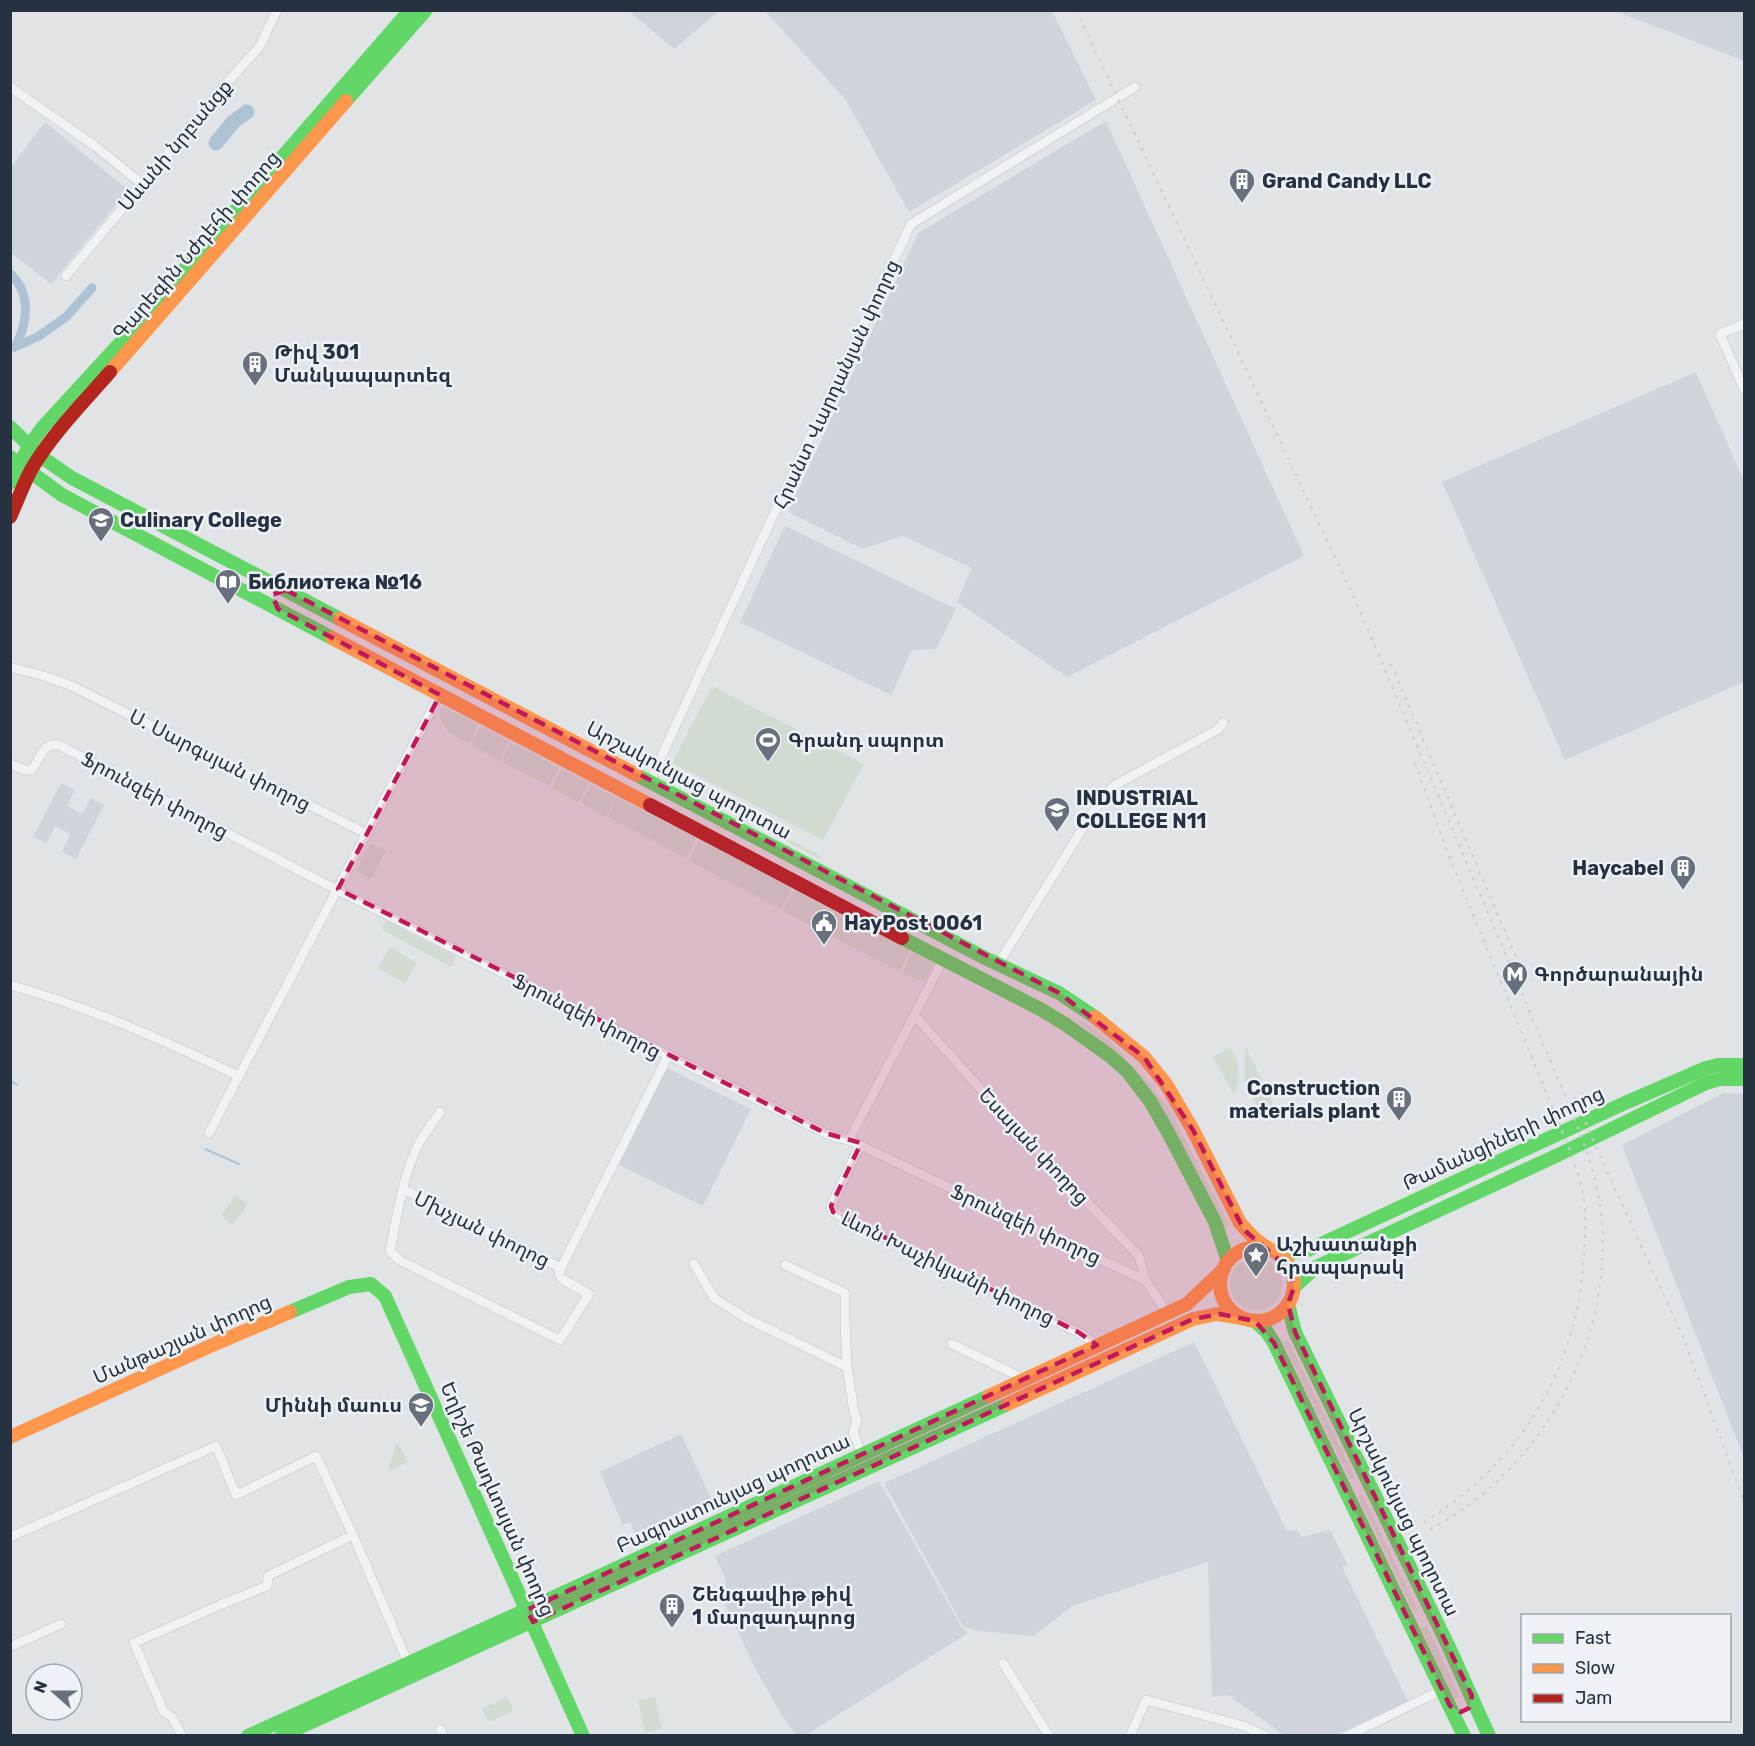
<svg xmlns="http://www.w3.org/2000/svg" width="1755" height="1746" viewBox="0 0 1755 1746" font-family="Rubik,'Noto Sans Armenian',sans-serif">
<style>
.built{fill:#cfd4db}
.green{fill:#d2dbd1}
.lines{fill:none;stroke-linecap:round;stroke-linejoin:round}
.stream{stroke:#adc2d5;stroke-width:2}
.canal{stroke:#adc2d5;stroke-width:9}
.river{stroke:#adc2d5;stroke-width:15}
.street-casing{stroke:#bfc2c5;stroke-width:10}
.street{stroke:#f1f2f3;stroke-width:9}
.fast{stroke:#63d668;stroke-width:14}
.slow{stroke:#ff974d;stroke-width:14}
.jam{stroke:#b3261e;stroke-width:14}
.rail{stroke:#caccce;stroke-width:2;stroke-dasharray:3 6;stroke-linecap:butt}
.marked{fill:#c2185b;fill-opacity:0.2;stroke:#c2185b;stroke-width:4.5;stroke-dasharray:12 8;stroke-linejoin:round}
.labels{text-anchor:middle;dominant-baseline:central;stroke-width:5;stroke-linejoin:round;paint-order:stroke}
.street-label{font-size:20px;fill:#263242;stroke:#eef2f7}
.poi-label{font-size:20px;font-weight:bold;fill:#263242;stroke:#eef2f7;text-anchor:start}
</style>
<rect width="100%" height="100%" fill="#e1e4e7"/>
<g class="built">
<path d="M629,11H719L674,49Z"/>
<path d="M765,11H1052L1096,100L909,212L846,100Z"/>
<path d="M1614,11H1744V61L1670,32Z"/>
<path d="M1106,121L1304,556L1067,677L957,602L972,568L903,536L863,549L788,512L918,233Z"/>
<path d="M45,122L128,190L51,284L10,252L11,167Z"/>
<path d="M1696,372L1744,481V682L1565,760L1442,482Z"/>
<path d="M785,526L956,609L936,649L912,650L891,695L740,622Z"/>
<path d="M61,783L75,790L67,806L82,814L91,798L104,805L76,859L62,852L70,834L55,826L47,843L33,837Z"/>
<path d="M667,1068L751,1109L703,1206L619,1165Z"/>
<path d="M1723,1093L1744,1094V1458L1622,1145Z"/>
<path d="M1194,1342L1287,1531L1297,1530L1302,1537L1330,1530L1348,1565L1342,1567L1408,1701L1335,1735L1286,1736L1228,1695L1212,1697L1208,1562L1072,1606L1034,1636L978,1631L963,1626L884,1483Z"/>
<path d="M681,1434L713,1503L638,1540L630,1522L623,1525L600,1472Z"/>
<path d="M879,1481L962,1628L968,1633L806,1735H796L782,1715L756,1670L723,1600L726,1580L715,1556Z"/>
</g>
<g class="green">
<path d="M712,686L864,764L823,840L672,763Z"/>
<path d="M442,706L478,725L469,744C455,736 432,725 442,706Z"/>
<path d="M481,726L509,741L499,760L471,745Z"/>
<path d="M511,742L559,768L549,786L501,761Z"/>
<path d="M562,769L589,783L579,802L552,788Z"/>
<path d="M591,785L616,798L606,817L581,803Z"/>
<path d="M617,798L696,838L686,858L608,817Z"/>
<path d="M747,817L821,856L820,859L745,820Z"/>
<path d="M699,840L792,888L781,909L689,861Z"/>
<path d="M370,843L386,851L371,879L356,871Z"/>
<path d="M794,890L829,909L818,930L783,911Z"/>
<path d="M830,909L910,950L899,971L819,930Z"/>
<path d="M386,920L456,956L451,967L381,929Z"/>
<path d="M390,947L417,963L405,983L378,968Z"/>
<path d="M912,952L934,963L925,980H918L902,972Z"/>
<path d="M1075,1019C1095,1026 1112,1043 1126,1057L1123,1061Z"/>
<path d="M1230,1047C1239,1060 1240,1074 1237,1089L1233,1093L1213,1057Z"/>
<path d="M1245,1047L1246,1048L1280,1117L1257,1107L1245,1084Z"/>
<path d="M1140,1071L1170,1111L1230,1225L1225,1228L1188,1156L1136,1076Z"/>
<path d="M236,1195L248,1204L233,1225L221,1216Z"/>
<circle cx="1256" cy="1284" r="26"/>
<path d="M1288,1340L1355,1477L1350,1480L1283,1342Z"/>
<path d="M397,1442L408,1462L392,1470L388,1469Z"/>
<path d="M1362,1494L1418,1610L1414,1612L1358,1496Z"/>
<path d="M1427,1626L1460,1697L1454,1699L1421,1628Z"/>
<path d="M507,1697L513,1711L488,1722L482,1709Z"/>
<path d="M655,1697L662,1729L645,1733L638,1701Z"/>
</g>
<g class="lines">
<g class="stream">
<path d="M10,1080L17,1085"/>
<path d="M205,1149L239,1164"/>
</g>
<g class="canal">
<path d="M10,273C14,278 19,283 21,288C30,307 24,331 15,347"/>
<path d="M15,347L39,336L66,317L92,288"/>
</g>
<path class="river" d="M216,143L233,122L247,112"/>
<g class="street-casing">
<g id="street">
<path d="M10,87L95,146L142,184"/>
<path d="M66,276L225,85L260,46L277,10"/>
<path d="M1744,324L1720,334L1744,389"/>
<path d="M10,667L47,677L74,687L367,834"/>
<path d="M10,764L25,770H31C41,760 41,742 59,745L302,872L495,969L825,1133L835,1137L849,1140L1146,1281L1167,1313"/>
<path d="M650,781L800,458L911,224L1135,87"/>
<path d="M998,964L1103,796L1115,785L1217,730L1223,723"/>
<path d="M10,985C90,1007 165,1041 239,1076"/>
<path d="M914,1015L1023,1136L1139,1256L1146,1281"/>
<path d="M440,1112C432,1124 423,1135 417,1147C402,1180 397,1216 390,1251L399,1260L560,1340L589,1294L562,1279L559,1274L561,1268L668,1056"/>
<path d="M209,1133L440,694"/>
<path d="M849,1140L943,960"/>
<path d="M860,1145L831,1206L833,1212L1078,1332L1090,1340L1094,1347"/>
<path d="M403,1189L561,1268"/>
<path d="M694,1264L714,1298L746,1318L847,1367L854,1412L857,1421L853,1432L862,1454"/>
<path d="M785,1265L845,1293V1321L847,1367"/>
<path d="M952,1344L1016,1375L1018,1382"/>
<path d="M10,1537L216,1446L236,1495L316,1456L353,1535L408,1663"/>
<path d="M10,1647L61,1624"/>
<path d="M1003,1663L1049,1736"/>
<path d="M440,1729L443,1736"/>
<path d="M182,1736L172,1717L164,1712L134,1643L220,1605L267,1586L268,1576L353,1535"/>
<path d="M1130,1736L1146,1700L1244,1726L1266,1736"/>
<path d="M1347,1736L1442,1690"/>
</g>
</g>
<use href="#street" class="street"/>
<g class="fast">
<path d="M346,101L426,10"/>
<path d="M10,427L40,456L72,478L340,619"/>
<path d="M10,457L62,495L332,638"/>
<path d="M10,483L29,446L43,427L123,340L410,10"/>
<path d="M637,775L985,958L1059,993L1095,1017"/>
<path d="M902,938L1040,1009L1065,1024L1110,1056L1127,1071L1150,1101L1169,1134L1215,1222L1228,1261"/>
<path d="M1279,1255L1308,1250L1625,1103L1706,1068L1718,1065H1744"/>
<path d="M1294,1287L1316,1267L1560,1154L1706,1083L1720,1079H1744"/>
<path d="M1288,1304L1295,1332L1448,1645L1489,1736"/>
<path d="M290,1312L349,1287L371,1284L385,1296L583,1736"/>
<path d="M1255,1321L1267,1332L1274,1343L1464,1736"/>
<path d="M248,1736L548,1600L989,1396"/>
<path d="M281,1736L1008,1404"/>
</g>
<g class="slow">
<path d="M110,372L346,101"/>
<path d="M340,619L637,775"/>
<path d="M332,638L650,805"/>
<path d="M1095,1017L1144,1057L1166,1084L1193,1130L1240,1223L1254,1238L1270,1250"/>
<circle cx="1257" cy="1284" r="37"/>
<path d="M989,1396L1187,1304L1224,1269"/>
<path d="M1008,1404L1193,1319L1217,1314L1242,1318"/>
<path d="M10,1437L217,1343L290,1312"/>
</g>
<g class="jam">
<path d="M10,517C17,502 23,485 31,470C52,434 83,403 110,372"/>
<path d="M650,805L902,938"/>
</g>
<g class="rail">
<path d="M1076,10L1358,606L1572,1112C1583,1141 1594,1169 1599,1199C1621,1331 1543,1473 1425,1532"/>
<path d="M1391,664L1518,962"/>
<path d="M1415,763L1449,856L1567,1143C1574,1161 1581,1181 1584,1200C1586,1218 1585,1237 1584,1255C1578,1370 1519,1465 1421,1524"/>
<path d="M1575,1097L1600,1156L1683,1337L1744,1501"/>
</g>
</g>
<path class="marked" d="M286,590L1059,993L1144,1057L1193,1130L1244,1230L1290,1269L1294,1287L1288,1304L1295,1332L1472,1696L1469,1708L1461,1712L1450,1706L1274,1343L1255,1321L1220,1314L1193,1319L533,1622L527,1610L1097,1345L1078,1332L833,1212L831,1206L861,1143L825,1133L338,889L440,695L278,609L272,595Z"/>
<defs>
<g id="building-pin" transform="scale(1.35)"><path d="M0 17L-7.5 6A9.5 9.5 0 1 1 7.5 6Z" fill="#67707c" stroke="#eef2f7"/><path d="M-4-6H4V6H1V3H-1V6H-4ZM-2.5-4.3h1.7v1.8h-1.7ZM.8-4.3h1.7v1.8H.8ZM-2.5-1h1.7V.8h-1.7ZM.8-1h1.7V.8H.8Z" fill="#fff"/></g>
<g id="university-pin" transform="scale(1.35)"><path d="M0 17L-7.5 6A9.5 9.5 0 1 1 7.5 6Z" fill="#67707c" stroke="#eef2f7"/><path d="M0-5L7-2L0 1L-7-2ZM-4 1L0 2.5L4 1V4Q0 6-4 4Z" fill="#fff"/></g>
<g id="library-pin" transform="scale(1.35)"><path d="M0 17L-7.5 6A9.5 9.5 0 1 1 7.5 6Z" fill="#67707c" stroke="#eef2f7"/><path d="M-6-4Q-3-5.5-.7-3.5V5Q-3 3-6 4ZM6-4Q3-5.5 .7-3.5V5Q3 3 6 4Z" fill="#fff"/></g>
<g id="stadium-pin" transform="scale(1.35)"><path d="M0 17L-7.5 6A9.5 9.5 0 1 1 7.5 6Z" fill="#67707c" stroke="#eef2f7"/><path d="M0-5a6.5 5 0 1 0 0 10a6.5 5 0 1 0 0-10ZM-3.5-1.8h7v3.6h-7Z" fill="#fff"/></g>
<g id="civic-pin" transform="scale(1.35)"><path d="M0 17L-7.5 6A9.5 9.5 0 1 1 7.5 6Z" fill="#67707c" stroke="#eef2f7"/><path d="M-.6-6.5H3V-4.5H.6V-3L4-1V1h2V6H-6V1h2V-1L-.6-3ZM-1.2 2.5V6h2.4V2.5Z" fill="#fff"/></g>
<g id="metro-pin" transform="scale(1.35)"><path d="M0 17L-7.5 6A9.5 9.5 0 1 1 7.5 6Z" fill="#67707c" stroke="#eef2f7"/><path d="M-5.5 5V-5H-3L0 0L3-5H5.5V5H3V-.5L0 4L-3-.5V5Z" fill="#fff"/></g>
<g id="sight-pin" transform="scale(1.35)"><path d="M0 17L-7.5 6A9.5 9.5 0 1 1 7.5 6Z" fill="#67707c" stroke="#eef2f7"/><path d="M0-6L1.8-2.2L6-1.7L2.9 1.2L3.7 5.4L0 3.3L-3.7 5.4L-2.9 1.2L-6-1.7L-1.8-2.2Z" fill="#fff"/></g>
<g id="school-pin" transform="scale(1.35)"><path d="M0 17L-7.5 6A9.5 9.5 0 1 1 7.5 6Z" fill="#67707c" stroke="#eef2f7"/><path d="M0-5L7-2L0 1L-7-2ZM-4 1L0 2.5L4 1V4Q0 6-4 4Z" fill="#fff"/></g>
</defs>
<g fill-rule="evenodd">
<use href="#building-pin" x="1242" y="181"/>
<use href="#building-pin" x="255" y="364"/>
<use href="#university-pin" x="101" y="520"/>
<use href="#library-pin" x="228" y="582"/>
<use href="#stadium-pin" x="768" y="740"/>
<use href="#university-pin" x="1057" y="810"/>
<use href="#building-pin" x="1683" y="868"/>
<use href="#civic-pin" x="824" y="923"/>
<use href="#metro-pin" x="1515" y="974"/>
<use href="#building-pin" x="1399" y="1099"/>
<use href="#sight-pin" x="1256" y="1255"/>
<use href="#school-pin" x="421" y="1405"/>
<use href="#building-pin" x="672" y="1606"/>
</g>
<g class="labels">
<g class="street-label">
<text transform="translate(175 145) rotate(-50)">Սևանի նրբանցք</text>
<text transform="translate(196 245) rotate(-49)">Գարեգին Նժդեհի փողոց</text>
<text transform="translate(836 384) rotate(-65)">Հրանտ Վարդանյան փողոց</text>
<text transform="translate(220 760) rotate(27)">Ս. Սարգսյան փողոց</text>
<text transform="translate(689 780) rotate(28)">Արշակունյաց պողոտա</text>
<text transform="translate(155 795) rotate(28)">Ֆրունզեի փողոց</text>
<text transform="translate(587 1016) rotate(27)">Ֆրունզեի փողոց</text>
<text transform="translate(1503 1138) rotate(-25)">Թամանցիների փողոց</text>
<text transform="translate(1034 1146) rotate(47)">Եսայան փողոց</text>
<text transform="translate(1026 1224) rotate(25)">Ֆրունզեի փողոց</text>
<text transform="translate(482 1229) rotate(26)">Մխչյան փողոց</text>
<text transform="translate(948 1268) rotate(26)">Լևոն Խաչիկյանի փողոց</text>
<text transform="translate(182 1339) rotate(-24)">Մանթաշյան փողոց</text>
<text transform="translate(733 1493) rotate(-25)">Բագրատունյաց պողոտա</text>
<text transform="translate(498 1499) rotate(66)">Եղիշե Թադևոսյան փողոց</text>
<text transform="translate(1404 1512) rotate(64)">Արշակունյաց պողոտա</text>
</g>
<g class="poi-label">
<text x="1262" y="181">Grand Candy LLC</text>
<text x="274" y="352">Թիվ 301<tspan x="274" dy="23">Մանկապարտեզ</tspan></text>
<text x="120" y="520">Culinary College</text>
<text x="248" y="582">Библиотека №16</text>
<text x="788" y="740">Գրանդ սպորտ</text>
<text x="1076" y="798">INDUSTRIAL<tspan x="1076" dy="23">COLLEGE N11</tspan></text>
<text x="1664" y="868" text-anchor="end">Haycabel</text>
<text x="844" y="923">HayPost 0061</text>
<text x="1534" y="974">Գործարանային</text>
<text x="1380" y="1088" text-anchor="end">Construction<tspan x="1380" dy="23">materials plant</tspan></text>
<text x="1276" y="1244">Աշխատանքի<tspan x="1276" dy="23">հրապարակ</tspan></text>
<text x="402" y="1405" text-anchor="end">Միննի մաուս</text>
<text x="692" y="1594">Շենգավիթ թիվ<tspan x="692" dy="23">1 մարզադպրոց</tspan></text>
</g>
</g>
<rect width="1755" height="1746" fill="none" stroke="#263242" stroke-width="24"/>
<rect x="1521" y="1614" width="210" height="108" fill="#eef2f7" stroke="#9ea5af" stroke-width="1.5"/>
<rect x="1533" y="1634" width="30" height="9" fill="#63d668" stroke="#9ea5af" stroke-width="1.5"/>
<text x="1575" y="1644" font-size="18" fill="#263242">Fast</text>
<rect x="1533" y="1664" width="30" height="9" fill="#ff974d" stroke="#9ea5af" stroke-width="1.5"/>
<text x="1575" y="1674" font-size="18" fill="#263242">Slow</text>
<rect x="1533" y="1694" width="30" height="9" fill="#b3261e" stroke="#9ea5af" stroke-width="1.5"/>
<text x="1575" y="1704" font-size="18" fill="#263242">Jam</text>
<g transform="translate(54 1692) rotate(291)"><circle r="28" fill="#eef2f7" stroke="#9ea5af" stroke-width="1.5"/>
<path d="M0-4.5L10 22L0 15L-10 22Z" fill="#67707c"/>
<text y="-9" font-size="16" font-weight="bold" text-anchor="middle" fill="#263242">N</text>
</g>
</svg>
